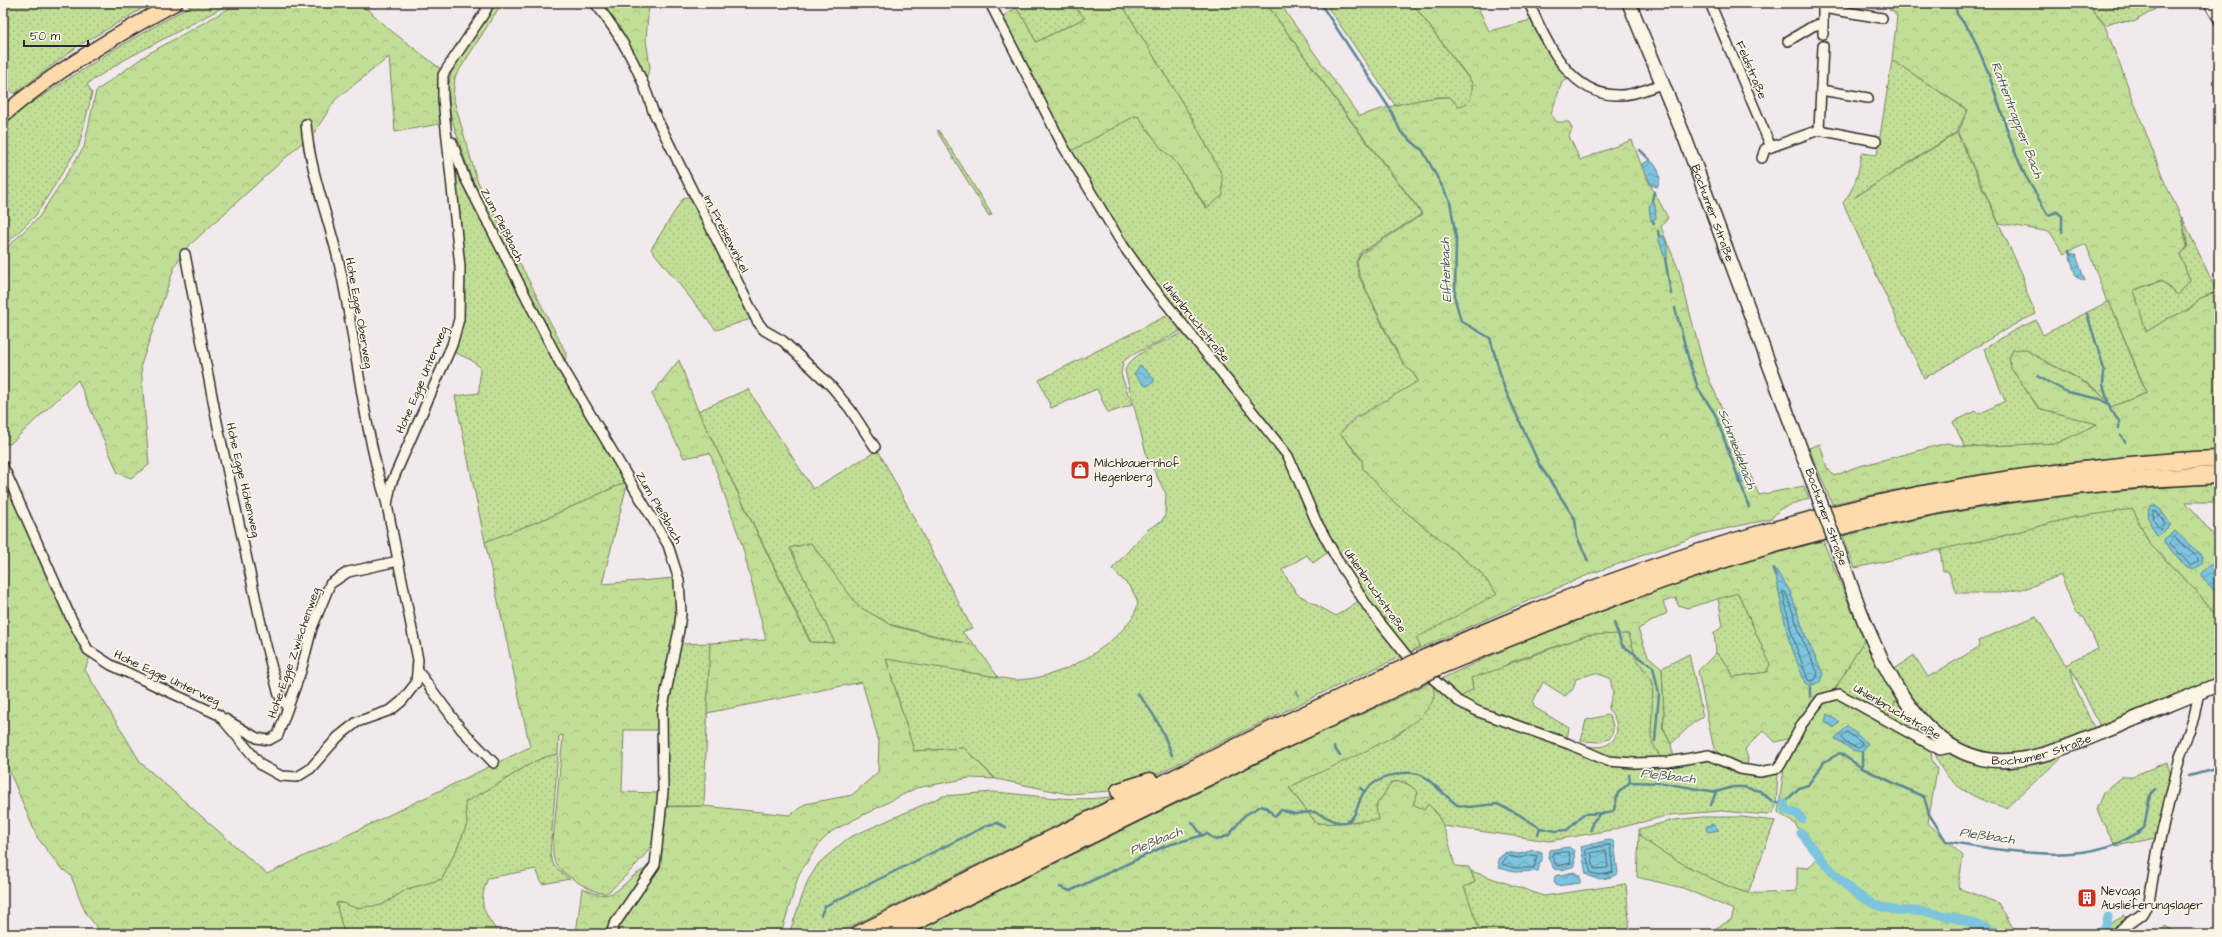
<svg xmlns="http://www.w3.org/2000/svg" width="2222" height="937" viewBox="0 0 2222 937" font-family="'Architects Daughter',sans-serif">
<style>
.grass{fill:url(#grass-dots);stroke:#768460}
.forest{fill:url(#forest-crowns);stroke:#768460}
.water{fill:url(#water-waves);stroke:#5c8796}
.lines{fill:none;stroke-linecap:round;stroke-linejoin:round}
.shore{stroke:#4c6873;stroke-width:1}
.stream{stroke:#5c8796;stroke-width:2.5}
.canal{stroke:#7dc4de;stroke-width:9}
.street-casing{stroke:#2b2b2b;stroke-width:12}
.secondary-casing{stroke:#2b2b2b;stroke-width:16}
.primary-casing{stroke:#2b2b2b;stroke-width:17}
.highway-casing{stroke:#2b2b2b;stroke-width:19}
.street{stroke:#fcf5e5;stroke-width:9}
.secondary{stroke:#fcf5e5;stroke-width:13}
.primary{stroke:#fedbac;stroke-width:14}
.highway{stroke:#fedbac;stroke-width:16}
.secondary-bridge-casing{stroke:#2b2b2b;stroke-width:16;stroke-linecap:butt}
.highway-bridge-casing{stroke:#2b2b2b;stroke-width:19;stroke-linecap:butt}
.secondary-bridge{stroke:#fcf5e5;stroke-width:13}
.highway-bridge{stroke:#fedbac;stroke-width:16}
.labels{text-anchor:middle;dominant-baseline:central;stroke-width:3.5;stroke-linejoin:round;paint-order:stroke}
.street-label{font-size:12px;fill:#2b2b2b;stroke:#fcf5e5}
.poi-label{font-size:12px;fill:#2b2b2b;stroke:#fcf5e5;text-anchor:start}
.water-label{font-size:13px;font-style:italic;fill:#445961;stroke:#fcf5e5}
</style>
<defs>
<pattern id="grass-dots" width="8" height="8" patternUnits="userSpaceOnUse"><rect width="8" height="8" fill="#c1de96"/><path d="M2 2h.1M6 6h.1" fill="none" stroke="#a6bf81" stroke-width="1.8" stroke-linecap="round"/></pattern>
<pattern id="forest-crowns" width="20" height="18" patternUnits="userSpaceOnUse"><rect width="20" height="18" fill="#c1de96"/><path d="M2 6a3 3 0 1 1 6 0M12 15a3 3 0 1 1 6 0" fill="none" stroke="#a6bf81"/></pattern>
<pattern id="water-waves" width="16" height="10" patternUnits="userSpaceOnUse"><rect width="16" height="10" fill="#7dc4de"/><path d="M0 5q4-4 8 0t8 0" fill="none" stroke="#679fb4"/></pattern>
</defs>
<rect width="100%" height="100%" fill="#f2e9ec"/>
<filter id="ink" filterUnits="userSpaceOnUse"><feTurbulence type="fractalNoise" baseFrequency=".025" numOctaves="2"/><feDisplacementMap in="SourceGraphic" scale="8" xChannelSelector="R" yChannelSelector="G"/><feConvolveMatrix kernelMatrix="1 2 1 2 8 2 1 2 1" color-interpolation-filters="sRGB"/></filter>
<g filter="url(#ink)">
<g class="grass">
<path d="M3,3H150V4L78,46L14,94L3,80Z"/>
<path d="M195,3H231L124,60L87,84L92,93L79,146L36,215L3,247V124L16,113L113,50Z"/>
<path d="M494,3H502L455,77L453,97L477,180L566,353L565,369L474,187L451,117L448,89L452,68Z"/>
<path d="M1012,3H1071L1085,18L1036,42L1026,22Z"/>
<path d="M1121,3H1266L1352,123L1422,214L1360,253L1356,262L1358,274L1388,337L1405,366L1414,374L1418,382L1374,408L1354,418L1340,433L1396,504L1479,571L1497,594L1409,653L1373,608L1344,563L1316,516L1303,487L1300,471L1284,447L1139,266L1069,152L1135,116L1139,117L1161,148L1175,161L1206,208L1222,175L1194,122Z"/>
<path d="M1325,3H1412L1472,83C1473,95 1472,105 1458,106L1450,97H1438L1395,105Z"/>
<path d="M2087,3H2165L2134,22L2115,21L2106,25Z"/>
<path d="M1892,60L1967,110L1957,132L1855,197L1957,133L2023,276L2025,289L2036,314C1997,331 1963,358 1924,378L1843,203C1856,186 1858,174 1862,153L1877,155Z"/>
<path d="M938,130L950,147L992,215L989,216L938,133Z"/>
<path d="M459,168L628,481L547,518L485,542L455,396L479,393L480,367L471,360L452,351L463,316L464,304L453,169Z"/>
<path d="M690,195L751,319L716,330L651,249L682,200Z"/>
<path d="M2182,217L2217,292L2200,298L2190,309L2167,319L2146,332L2134,290L2161,281L2178,295L2190,280L2180,255L2188,247Z"/>
<path d="M2109,301L2146,393L2111,407C2107,402 2103,394 2097,390C2075,374 2048,365 2025,349L2013,350L2009,358L2011,368L2038,408L2098,424L2058,443L1965,447L1953,422L1976,411L1979,414L2005,401L1984,349L2013,331L2036,320L2043,335Z"/>
<path d="M1172,313L1185,329L1130,356L1123,362L1121,374L1132,405L1108,413L1097,389L1051,408L1039,380Z"/>
<path d="M1185,332L1281,449L1330,551L1313,563L1307,555L1282,570L1297,594L1336,616L1360,600L1397,652L1402,656L1318,695L1145,780L1111,791L1068,794L996,779L964,748L914,751L886,658L1014,680C1028,680 1043,677 1057,672C1083,664 1135,630 1138,602L1131,588L1112,569L1147,530L1162,521L1165,515L1166,494L1147,457L1125,371C1129,353 1169,340 1185,332Z"/>
<path d="M748,389L813,489L878,450L972,628L962,632L976,646L893,625L858,607L811,543L790,548L835,643L811,642L698,411Z"/>
<path d="M2123,509H2133L2149,543L2197,592L2219,619V678L2100,726L2071,668L2074,684L2095,730C2030,755 1978,772 1925,715C1912,702 1903,686 1892,671L1914,655L1928,677L1979,647L1978,641L2036,616L2065,664H2070L2073,660L2098,648L2084,617H2080V614H2076L2061,575L2027,588L2001,593H1957L1948,571H1943L1940,549L2003,536L2070,518Z"/>
<path d="M1738,593L1770,664L1767,672L1733,677L1729,667L1716,653L1714,633L1723,626L1718,598Z"/>
<path d="M1611,633L1629,634L1636,658L1653,683L1652,736L1653,744L1662,760L1609,759L1581,745C1588,746 1596,748 1604,746C1622,740 1619,719 1608,709L1613,693L1610,678L1595,673L1576,679L1573,689L1565,696L1543,682L1533,702L1534,707L1569,728L1567,739L1523,727L1459,698L1473,689L1471,678L1588,635Z"/>
<path d="M1864,640L1897,699L1887,717L1857,699L1835,689Z"/>
<path d="M710,643L704,806H666L667,713L681,644Z"/>
<path d="M1689,654L1703,717L1693,723L1671,744L1663,727L1664,716L1662,668Z"/>
<path d="M1432,684L1437,689L1463,706L1603,761L1710,759L1725,764L1778,771L1776,806L1773,812L1768,815L1721,811L1670,815L1611,830L1549,841L1443,826L1436,812L1428,804L1424,810L1413,804L1418,792L1404,781L1392,782L1376,806L1378,820C1357,820 1337,825 1316,823L1289,787L1402,732L1430,705L1434,696Z"/>
<path d="M1608,715C1614,723 1615,731 1609,739L1600,742L1581,741L1586,720Z"/>
<path d="M1935,753L1957,754L1986,764L2001,766L2020,765L2063,753L2062,757L2006,808C1976,799 1944,786 1935,753Z"/>
<path d="M558,754L550,855L554,866L570,879L542,884L536,869L488,878C477,905 484,912 499,934H344L336,903L382,905L407,889L442,879L459,844L467,824L465,802C478,795 491,788 503,781C522,769 537,757 558,754Z"/>
<path d="M2167,762L2171,776L2156,838L2116,846L2096,810L2103,793L2123,776H2133Z"/>
<path d="M993,792C1035,795 1074,803 1116,796L836,934H789L808,880L819,863L848,838L943,796Z"/>
<path d="M1702,817H1742L1775,821L1748,893C1741,891 1733,889 1727,886C1711,879 1645,846 1639,834V829L1674,820Z"/>
<path d="M1471,871L1544,896L1626,884L1630,934H1481L1464,887L1475,882Z"/>
</g>
<g class="forest">
<path d="M239,3H355L370,11L385,26L441,69L440,92L445,123L395,132L389,57L336,99L312,136L306,139L182,252L173,271L141,365L149,465L131,478L118,473L78,380L10,444L3,443V251L39,217L84,147L96,91L146,55Z"/>
<path d="M599,3H649L646,40L650,67L645,82Z"/>
<path d="M1071,3H1121L1194,122L1222,175L1223,195L1207,208L1175,161L1161,148L1139,117L1135,116L1069,152L1000,18L1016,8L1026,22L1036,42L1085,18Z"/>
<path d="M1266,3H1281L1287,14L1359,116C1387,107 1421,97 1450,97L1458,106C1472,105 1473,95 1472,82L1412,3H1476L1489,31L1531,20L1554,63L1569,79L1562,82L1551,114L1557,122H1569L1572,129L1569,136L1580,160L1632,140L1645,175L1668,218L1661,227L1679,271L1704,367L1759,495L1804,486L1809,498L1780,509L1771,519L1706,533L1590,574L1409,653L1420,646L1416,638L1497,594L1479,571L1396,504L1363,469L1362,459L1340,433C1361,411 1392,398 1418,381L1414,374L1405,366L1389,337L1359,274L1357,261L1361,254L1423,214L1353,123Z"/>
<path d="M1890,3H2086L2105,26L2165,183L2181,217L2187,247L2180,255L2190,280L2178,295L2161,280L2134,290L2146,332L2167,319L2190,309L2200,298L2217,293L2219,450C2088,457 1959,474 1832,504L1809,448L1820,444L1827,468L1834,476L1856,467L1947,443L1965,447L2058,443L2097,424L2039,408L2011,368L2009,358L2013,350L2025,349C2047,365 2074,374 2097,391C2103,395 2107,402 2111,407L2147,393L2109,301L2107,302L2086,244L2064,254L2050,232L1999,223L1958,133L1968,110L1892,60L1897,17L1893,11L1889,10Z"/>
<path d="M679,360L698,411L810,642L835,643L790,548L811,543L858,606L893,626L976,646L998,677L886,659L914,751L964,748L995,779L970,778L916,788L832,831L819,844L799,874L781,934H612L657,866L666,807L704,806L790,815L805,804L852,795L878,772L879,742L862,682L707,713L710,643L766,640L742,545L710,453L684,458L652,394Z"/>
<path d="M3,474L90,656L85,670L141,763L267,874L530,747L485,542L547,518L628,481L602,584L675,578L678,614L658,730H624L622,792L660,793C658,807 660,825 656,839C654,847 613,891 606,893C594,895 560,873 555,862C552,856 553,849 553,841L563,735L559,736L558,754C537,757 522,769 503,781C491,788 478,795 465,802L467,824L459,844L442,879L407,889L382,905L356,908L340,902L336,903L344,934H103L86,914L71,876L59,866L37,837L3,756Z"/>
<path d="M2219,484V502H2186L2219,542V619L2197,592L2149,543L2133,509L2070,518L2002,536L1855,568L1843,536C1966,505 2092,491 2219,484Z"/>
<path d="M1823,541L1864,640L1835,689L1819,697L1791,738L1775,742L1764,730L1745,749L1748,759L1747,769C1733,763 1720,758 1713,745L1698,671L1716,653L1729,667L1733,677L1767,672L1770,664L1738,593L1687,608L1678,605L1676,598L1663,602L1667,613L1638,629L1648,656L1662,668L1664,716L1662,727L1671,744L1674,758L1662,760L1653,744L1651,736L1653,683L1636,658L1629,634L1588,635L1511,662L1499,669L1471,678L1473,689L1459,698L1441,679C1563,620 1692,574 1823,541Z"/>
<path d="M1432,682C1433,687 1435,693 1434,697C1423,734 1322,768 1289,788L1316,823C1337,825 1357,820 1378,820L1376,806L1392,782C1404,781 1409,784 1418,792L1413,804L1424,810L1428,804C1445,820 1449,844 1455,866L1469,867L1475,882L1464,887L1481,934H912L1299,743Z"/>
<path d="M1837,697L1931,751L1932,761L1937,769L1928,823L1963,856L1958,888L1998,903L2016,934H1705L1731,920L1734,910L1683,888L1637,877L1639,834C1646,847 1732,891 1748,893C1764,894 1781,892 1797,891V867L1809,868L1817,858L1795,824L1778,812L1784,768L1796,740L1818,705Z"/>
<path d="M1897,699L1925,730L1939,742L1935,745L1887,717Z"/>
<path d="M651,867L609,934H576L582,888C622,908 618,877 651,867Z"/>
<path d="M2124,916L2133,918L2111,934H2092Z"/>
<path d="M2165,926L2179,934H2161Z"/>
</g>
<g class="water">
<path d="M1650,160C1658,166 1663,178 1657,187L1651,185L1642,164Z"/>
<path d="M1652,200L1655,205L1656,218L1651,221L1649,207Z"/>
<path d="M1659,236H1663L1667,245V258H1665L1658,238Z"/>
<path d="M2072,253L2076,255L2085,281L2076,277L2070,257Z"/>
<path d="M1140,365L1154,379V382L1147,386L1143,384L1134,374Z"/>
<circle cx="1742" cy="478" r="5"/>
<path d="M2154,505L2160,509L2171,525L2157,536C2152,527 2145,517 2150,506Z"/>
<path d="M2175,531L2202,556V564C2197,568 2193,571 2187,568L2164,542V539Z"/>
<path d="M2210,564L2219,569V595L2204,580L2202,574Z"/>
<path d="M1774,567L1790,591L1806,637L1823,674L1820,682L1810,686L1805,683L1788,637Z"/>
<path d="M1827,714L1839,722L1834,728L1825,722Z"/>
<path d="M1847,726L1868,744L1862,751C1850,753 1845,743 1835,739Z"/>
<path d="M1713,824L1719,830L1708,832L1706,829L1707,826Z"/>
<path d="M1608,840L1613,841L1614,843L1618,873C1610,880 1594,881 1586,874L1581,847Z"/>
<path d="M1569,847L1574,851L1575,866L1562,870L1554,869L1548,858L1549,850Z"/>
<path d="M1534,850L1542,853V861L1540,862L1538,871L1514,872L1499,868L1498,859L1506,852L1519,854Z"/>
<path d="M1574,872L1580,876V883L1557,886L1554,882L1555,876Z"/>
</g>
<g class="lines">
<g class="shore">
<path d="M2153,510L2157,512L2165,523L2160,529L2154,521Z"/>
<path d="M2174,537L2198,558V562L2191,566L2170,543Z"/>
<path d="M1783,591L1786,593L1802,639L1818,673L1816,679L1811,681L1808,680L1792,635Z"/>
<path d="M1847,732L1862,743V746L1858,748L1846,743L1842,738Z"/>
<path d="M1610,845L1613,872L1602,875L1591,873L1585,850Z"/>
<path d="M1606,851L1608,868L1594,869L1591,853Z"/>
<path d="M1554,852H1569L1571,863L1557,866L1552,857Z"/>
<path d="M1532,855L1537,856L1534,868H1514L1502,864L1507,856L1519,858Z"/>
</g>
<g class="stream">
<path d="M1320,3L1390,109L1401,132L1423,151L1450,201L1456,238L1455,299L1461,321L1490,338L1504,387L1539,464L1575,519L1577,537L1588,561"/>
<path d="M1955,3L1957,14L1972,34L1988,72L2014,150L2025,175L2048,215L2057,212L2062,216V232"/>
<path d="M1640,150L1650,160"/>
<path d="M1652,200L1654,192"/>
<path d="M1653,221L1654,224"/>
<path d="M1658,231L1659,236"/>
<path d="M2069,251L2070,255"/>
<path d="M1665,258L1671,294"/>
<path d="M1675,308L1690,364L1698,388L1715,414L1749,507"/>
<path d="M2087,314L2104,369L2103,385L2111,411L2119,421V428"/>
<path d="M2037,376L2067,392L2100,399L2108,404"/>
<path d="M2121,435L2125,442"/>
<path d="M1773,569L1775,576"/>
<path d="M1614,623L1622,645L1653,667L1659,694L1655,741"/>
<path d="M1810,686V697"/>
<path d="M1296,691L1298,695"/>
<path d="M1137,693C1154,712 1163,731 1172,755"/>
<path d="M1334,747L1340,756"/>
<path d="M1862,751V768"/>
<path d="M1629,775L1630,782"/>
<path d="M2189,776L2219,768"/>
<path d="M1360,788L1364,791"/>
<path d="M1711,805L1716,792"/>
<path d="M1192,822L1202,835"/>
<path d="M1591,830L1592,823L1599,815"/>
<path d="M1538,834L1540,828"/>
<path d="M1060,887L1070,891L1165,846L1207,834L1216,840L1229,835L1245,815L1261,806L1267,808L1275,817L1281,810C1285,811 1291,813 1295,814C1303,814 1310,810 1317,813C1326,816 1335,824 1345,822C1358,819 1357,801 1364,792C1376,777 1408,767 1425,777L1457,805L1469,807L1497,804L1518,814L1540,828L1556,831L1567,830L1584,814L1609,813L1614,810L1618,793L1630,782L1663,783L1716,792L1733,787H1743L1760,791L1773,802L1784,803L1799,788L1808,785L1824,762L1840,753L1862,768L1924,797L1929,814L1946,841C2005,851 2093,869 2144,828L2150,794L2155,789"/>
<path d="M821,915L825,906L988,825L997,823L1006,827"/>
</g>
<g class="canal">
<path d="M1784,803L1786,810L1797,814L1802,819"/>
<path d="M1801,833C1822,859 1844,891 1876,905C1892,912 1909,910 1927,912C1950,916 1978,924 2000,934"/>
<path d="M2096,934L2105,930L2108,917"/>
</g>
<g class="street-casing">
<g id="street">
<path d="M595,3C620,34 641,72 653,111L757,321L764,330L783,341L831,386L850,409L875,447"/>
<path d="M990,3L1063,146L1124,247L1149,282L1288,456L1316,521L1341,566L1370,610L1406,655L1458,701L1479,712L1569,744L1608,761L1634,763L1668,762L1709,755L1740,769L1760,772L1776,769L1781,764L1802,724L1821,699L1839,694L1940,750L1954,747"/>
<path d="M1529,3C1546,41 1570,97 1620,95C1634,95 1650,88 1664,83"/>
<path d="M1710,3L1771,147L1819,130L1823,46"/>
<path d="M2209,3L2219,20"/>
<path d="M1823,8L1882,18"/>
<path d="M1823,34V3"/>
<path d="M1788,41L1813,26L1823,23"/>
<path d="M1821,90L1868,98"/>
<path d="M306,124C310,175 331,223 341,272C357,349 363,428 387,504"/>
<path d="M1819,130L1876,141"/>
<path d="M452,142L464,176L560,363L668,545L679,580L681,614L679,630L662,711L663,792L655,865L614,925L611,934"/>
<path d="M1762,158L1765,149L1771,147"/>
<path d="M185,254L217,422L265,642L279,695L287,707"/>
<path d="M3,466L70,616L88,650L111,665L219,715L261,765L281,776L297,777L310,769L338,737L357,722L391,710L402,701L416,683L418,660L387,505L391,484L452,345L459,319L460,267L443,99V75L446,70L485,12L489,3"/>
<path d="M418,671L461,729L494,763"/>
<path d="M225,719L257,738L269,740L278,735L301,671L312,628L330,584L348,572L398,561"/>
<path d="M2114,934L2142,914L2149,902L2158,848L2180,757L2194,717L2198,697L2197,693"/>
</g>
</g>
<g class="secondary-casing">
<g id="secondary">
<path id="s1" d="M1629,3L1685,138L1821,504"/>
<path id="s2" d="M1835,541C1863,619 1908,773 2015,760C2049,756 2081,741 2113,728C2148,713 2184,699 2219,684"/>
</g>
</g>
<g class="primary-casing">
<path id="primary" d="M3,115C55,71 115,36 175,3"/>
</g>
<g class="highway-casing">
<g id="highway">
<path d="M1425,658C1635,564 1853,494 2083,470C2128,465 2174,460 2219,459"/>
<path d="M1435,668C1561,616 1687,566 1819,532C1950,497 2085,481 2219,475"/>
<path d="M1119,791L1150,781"/>
<path d="M859,934L1273,729L1406,667"/>
<path d="M891,934L1269,747L1416,678"/>
</g>
</g>
<use href="#street" class="street"/>
<use href="#secondary" class="secondary"/>
<use href="#primary" class="primary"/>
<use href="#highway" class="highway"/>
<g class="secondary-bridge-casing">
<path id="secondary-bridge" d="M1821,504L1835,541"/>
</g>
<g class="highway-bridge-casing">
<g id="highway-bridge">
<path d="M1406,667L1425,658"/>
<path d="M1416,678L1435,668"/>
</g>
</g>
<use href="#secondary-bridge" class="secondary-bridge"/>
<use href="#highway-bridge" class="highway-bridge"/>
</g>
</g>
<defs>
<g id="shop-square" transform="scale(1)"><rect x="-9" y="-9" width="18" height="18" rx="4" fill="#c8321e" stroke="#fcf5e5"/><path d="M-5-2.5h2.3a2.7 3.5 0 0 1 5.4 0H5L5.5 6h-11ZM-1.5-2.5h3a1.5 2.3 0 0 0-3 0Z" fill="#fff"/></g>
<g id="building-square" transform="scale(1)"><rect x="-9" y="-9" width="18" height="18" rx="4" fill="#c8321e" stroke="#fcf5e5"/><path d="M-4-6H4V6H1V3H-1V6H-4ZM-2.5-4.3h1.7v1.8h-1.7ZM.8-4.3h1.7v1.8H.8ZM-2.5-1h1.7V.8h-1.7ZM.8-1h1.7V.8H.8Z" fill="#fff"/></g>
</defs>
<g fill-rule="evenodd">
<use href="#shop-square" x="1080" y="470"/>
<use href="#building-square" x="2087" y="898"/>
</g>
<g class="labels">
<g class="street-label">
<text transform="translate(1751 70) rotate(67)">Feldstraße</text>
<text stroke="none"><textPath href="#s1" startOffset="226">Bochumer Straße</textPath></text>
<text transform="translate(502 225) rotate(63)">Zum Pleßbach</text>
<text transform="translate(726 234) rotate(63)">Im Freisewinkel</text>
<text transform="translate(359 313) rotate(80)">Hohe Egge Oberweg</text>
<text transform="translate(1196 322) rotate(51)">Uhlenbruchstraße</text>
<text transform="translate(422 380) rotate(-67)">Hohe Egge Unterweg</text>
<text transform="translate(243 480) rotate(77)">Hohe Egge Höhenweg</text>
<text transform="translate(659 508) rotate(60)">Zum Pleßbach</text>
<text transform="translate(1826 517) rotate(70)">Bochumer Straße</text>
<text transform="translate(1375 591) rotate(55)">Uhlenbruchstraße</text>
<text transform="translate(294 653) rotate(-71)">Hohe Egge Zwischenweg</text>
<text transform="translate(167 678) rotate(25)">Hohe Egge Unterweg</text>
<text transform="translate(1897 712) rotate(30)">Uhlenbruchstraße</text>
<text stroke="none"><textPath href="#s2" startOffset="334">Bochumer Straße</textPath></text>
</g>
<g class="poi-label">
<text x="1094" y="463">Milchbauernhof<tspan x="1094" dy="14">Hegenberg</tspan></text>
<text x="2101" y="891">Nevoga<tspan x="2101" dy="14">Auslieferungslager</tspan></text>
</g>
<g class="water-label">
<text transform="translate(2017 120) rotate(69)">Rattentrapper Bach</text>
<text transform="translate(1446 270) rotate(-92)">Elftenbach</text>
<text transform="translate(1737 449) rotate(69)">Schmiedebach</text>
<text transform="translate(1668 776) rotate(6)">Pleßbach</text>
<text transform="translate(1987 836) rotate(8)">Pleßbach</text>
<text transform="translate(1156 841) rotate(-22)">Pleßbach</text>
</g>
</g>
<rect width="2222" height="937" fill="none" stroke="#fcf5e5" stroke-width="16"/>
<rect x="8" y="8" width="2206" height="921" fill="none" stroke="#2b2b2b" stroke-width="1.5" filter="url(#ink)"/>
<path d="M24 40v6h64v-6" fill="none" stroke="#2b2b2b" stroke-width="2"/>
<text x="30" y="40" font-size="12" fill="#2b2b2b" stroke="#fcf5e5" stroke-width="3" paint-order="stroke">50 m</text>
</svg>
